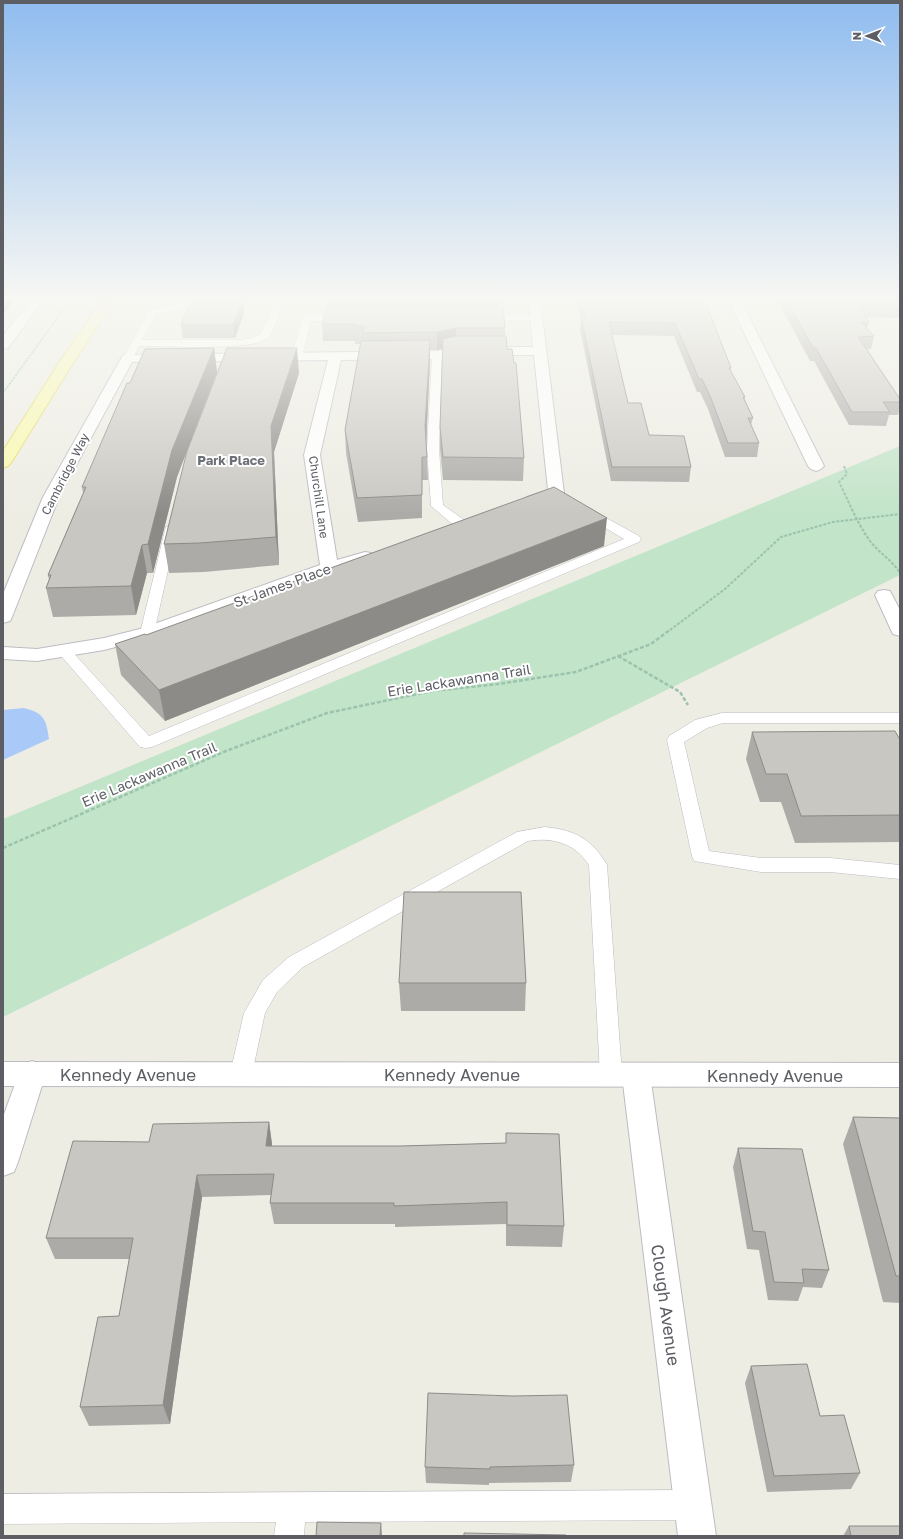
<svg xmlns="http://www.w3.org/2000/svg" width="903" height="1539" viewBox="0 0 903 1539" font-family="'Golos Text',sans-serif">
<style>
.green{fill:#c2e4c8}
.water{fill:#a9c9f9}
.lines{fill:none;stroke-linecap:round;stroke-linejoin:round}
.lane-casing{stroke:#bcbcc2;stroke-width:1}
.street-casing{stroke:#bcbcc2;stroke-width:2}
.secondary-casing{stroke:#babbc1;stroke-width:2}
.primary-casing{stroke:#e8d863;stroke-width:2}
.path-far2{stroke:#9cc3ae;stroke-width:1.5;stroke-dasharray:2.5 1;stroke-linecap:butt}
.path-far1{stroke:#9cc3ae;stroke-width:2;stroke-dasharray:3 1.5;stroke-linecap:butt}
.path{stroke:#9cc3ae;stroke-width:2.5;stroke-dasharray:4 2;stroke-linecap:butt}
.lane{fill:#fff;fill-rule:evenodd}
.street{fill:#fff;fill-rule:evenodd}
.secondary{fill:#fff;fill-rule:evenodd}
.primary{fill:#f9f9ad;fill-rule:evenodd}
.wall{fill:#adaba7}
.shaded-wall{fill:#8d8b88}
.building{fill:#c9c7c2;stroke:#8d8b88}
.labels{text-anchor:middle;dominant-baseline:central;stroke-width:4;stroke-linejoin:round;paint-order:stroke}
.far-street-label{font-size:12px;fill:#5c5e64;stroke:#fff}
.far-neighbourhood-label{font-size:13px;font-weight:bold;fill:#6d7076;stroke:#fff}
.street-label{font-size:14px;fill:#5c5e64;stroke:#fff}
.near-street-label{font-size:17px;fill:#5c5e64;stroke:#fff}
</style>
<rect width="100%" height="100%" fill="#eeede4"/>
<path class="green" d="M900,446V575L3,1017V819Z"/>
<path class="water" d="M24,708C44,713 46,719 49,739L3,760V710Z"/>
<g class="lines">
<g class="lane-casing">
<g id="lane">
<path d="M195,299H209L207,301L156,315L142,340H240L252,338L261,334L275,299H284C281,307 273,335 267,339C249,351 166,346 139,346L132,360H124L123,358L149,311Z"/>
<path d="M307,315H346L351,318L346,321H311L302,357L301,359H293L292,357L302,318Z"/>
<path d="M481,315H537L542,318L537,321L478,320L476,318L478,316Z"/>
<path d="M437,352L442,355L439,449L443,505L467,522L468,525L467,528H457L431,506L427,449L432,355Z"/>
<path d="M586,507L639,536L641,539L639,542L152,747L146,748L140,747L56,650L58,647L63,646L68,647L149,736L624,539L582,514L580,511L582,508Z"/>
<path d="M171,526L176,527L177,530L154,633L152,636L147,637L142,636L140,633L165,530L166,527Z"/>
<path d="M722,713H900V723H723L707,728L684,742L709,851L761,858H830L900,865V879L830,872H761L694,861L692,856L667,740L669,736L695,720Z"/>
<path d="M545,827C575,830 592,839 607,865L622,1075L619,1082L611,1084L603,1082L600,1075L589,865C575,843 552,837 528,841L303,967L277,992L265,1013L252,1074L249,1081L241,1083L233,1081L230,1074L244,1013L263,980L289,957L517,832Z"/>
<path d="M693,1490L703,1495L708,1505L703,1515L693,1520L305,1522L304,1536H274L276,1522L3,1524V1494Z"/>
</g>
</g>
<g class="street-casing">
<g id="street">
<path d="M528,299H540L564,493L562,496L533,505L527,503L525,500L527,497L548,490L534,355H456L437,359L341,360L320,455L337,560L365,552L371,553L374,557L371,561L335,572L154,637L104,650L37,661L3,659V647L37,649L104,638L140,629L320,565L304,455L328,360L132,362L59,497L12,617L10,621L3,623V594L43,497L123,355L437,351L456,347H533Z"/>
<path d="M728,299H740L824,466L821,469L816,471L811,469L808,466Z"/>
<path d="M884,590L890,591L900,610V636L893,634L891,630L875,595L878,591Z"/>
<path d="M32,1061L42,1065L46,1073L18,1162L14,1172L3,1176V1117L22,1065Z"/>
<path d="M636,1063L646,1067L650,1075L716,1536H678L622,1075L626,1067Z"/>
</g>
</g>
<g class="secondary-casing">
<g id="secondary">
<path d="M32,299H44L8,348L3,349V336Z"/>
<path d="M3,1062L900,1063V1087L3,1086Z"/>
</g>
</g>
<g class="primary-casing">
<path id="primary" d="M103,299H115L71,366L11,463L8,466L3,468V451L57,366Z"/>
</g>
<path class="path-far2" d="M3,393L69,302V299"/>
<g class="path-far1">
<path d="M844,466L847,474L839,482C849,502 857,523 870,541C879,553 892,560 900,573"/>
<path d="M670,630L725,589L781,537L833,522L900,514"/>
</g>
<g class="path">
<path d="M618,656L680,692L688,705"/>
<path d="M3,848L226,751L327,713L432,691L498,684L576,672L651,644L671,629"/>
</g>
<use href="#lane" class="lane"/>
<use href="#street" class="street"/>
<use href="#secondary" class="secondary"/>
<use href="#primary" class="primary"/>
</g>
<g class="wall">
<path d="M329,299H502V305L505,328V336L524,458L523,481L443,480L440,449V427L443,348L437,350H430V361L426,439L427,457L428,480H422V518L358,522L346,453L345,430L360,344H355V341H323L322,324L330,305Z"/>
<path d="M575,299H703L731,368L730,370L745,397V400L753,418L751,425L759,443L757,457H725L708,409L700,392H697L674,336L612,335L628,403L649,435L691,467L689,482L611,481L580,329L581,318Z"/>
<path d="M777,299H900V318L866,317L869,322L867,329L874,336L871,349H867L900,399V408L898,415H889L886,426L849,425L814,361H810Z"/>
<path d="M243,300L244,313L235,338H183L181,325Z"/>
<path d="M214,348L217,372L177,477L153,573H147L136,615L53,617L46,588L49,580L48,575L83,493L82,487L130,383Z"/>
<path d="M299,373L274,452L279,565L204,572L169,573L164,544Z"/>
<path d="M604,546L165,721L121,675L115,644L146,635Z"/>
<path d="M752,732L900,740V842L795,843L781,802H760L746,759Z"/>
<path d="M399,983H526L525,1011H401Z"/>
<path d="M853,1117L900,1118V1303L883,1302L843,1144Z"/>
<path d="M269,1122L272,1144V1146H401L506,1143V1133L564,1226L562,1247L506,1246V1224L395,1227V1224H274L270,1203L271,1195L202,1197L170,1424L89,1426L80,1407L119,1316L129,1259H55L46,1238L149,1142Z"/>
<path d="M738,1148L829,1270L822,1288L803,1287L798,1301L768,1300L759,1250L747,1249L733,1167Z"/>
<path d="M751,1366L820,1416L860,1473L851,1489L767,1492L745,1383Z"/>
<path d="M574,1465L571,1482L489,1483V1485L426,1483L425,1467Z"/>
<path d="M849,1526L900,1536H843Z"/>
</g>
<g class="shaded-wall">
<path d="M3,299H10L11,305L3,315Z"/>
<path d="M243,300L244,313L235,338L233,325Z"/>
<path d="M456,328V346L437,350V332Z"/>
<path d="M430,340V361L426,449L425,426Z"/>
<path d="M214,348L217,372L177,477L153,573L148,544L172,450Z"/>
<path d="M297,348L299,373L274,452L279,565L276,537L271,426Z"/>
<path d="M607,518L604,546L165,721L159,690Z"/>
<path d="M142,545L147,573L136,615L131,586Z"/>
<path d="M269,1122L272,1144L270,1168L266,1146Z"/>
<path d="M197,1175L202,1197L170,1424L163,1405Z"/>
<path d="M381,1523L382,1536H380Z"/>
</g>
<g class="building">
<path d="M580,299H703L707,306L731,368H729L745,397H743L753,418H748L759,443H728L710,396L702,379H699L675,323L609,322L628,403H641L649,435L684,436L691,467H612L581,316H585Z"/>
<path d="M786,299H900V306L858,305L869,322H861L874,336L858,337L900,399V402H883L890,412H852L816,348H813Z"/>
<path d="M192,300H243L233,325H181Z"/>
<path d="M327,305H503L505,328H456L437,332L363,333L364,326H354L355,324H322Z"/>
<path d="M456,336H506L507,349H512L514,363H516L524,458L443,457L440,427L443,339Z"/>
<path d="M430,340L425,426L427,457H422V495L357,498L345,430L361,341Z"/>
<path d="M214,348L172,450L148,544L142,545L131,586L46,588L51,575H48L86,487H82L127,383H130L145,349Z"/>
<path d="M227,348H297L271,426L276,537L200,543L164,544L187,451Z"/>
<path d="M554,487L607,518L159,690L115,644L145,634L146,635Z"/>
<path d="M895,731L900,740V815L801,816L787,774H766L752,732Z"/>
<path d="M404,892H521L526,983H399Z"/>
<path d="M853,1117L900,1118V1276H896Z"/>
<path d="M269,1122L266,1146H401L506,1143V1133L559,1134L564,1226L507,1225V1202L394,1206V1203H270L274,1174L197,1175L163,1405L80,1407L98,1317L119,1316L133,1238H46L73,1141L149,1142L153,1124Z"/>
<path d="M738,1148L802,1149L829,1270L802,1269L804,1283L774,1282L765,1232L753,1231Z"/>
<path d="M807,1364L820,1416L844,1415L860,1473L774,1476L751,1366Z"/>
<path d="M428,1393L513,1396L567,1395L574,1465L490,1467V1469L425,1467Z"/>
<path d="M317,1522L381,1523L380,1536H316Z"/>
<path d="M849,1526H900V1536H851Z"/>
<path d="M464,1533L566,1535V1536H464Z"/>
</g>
<linearGradient id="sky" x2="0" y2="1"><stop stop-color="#8fbcef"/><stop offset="0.58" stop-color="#f7f7f3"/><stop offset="1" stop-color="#f7f7f3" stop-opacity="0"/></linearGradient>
<rect width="903" height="514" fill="url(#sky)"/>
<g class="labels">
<g class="far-street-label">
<text transform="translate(65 474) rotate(-63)">Cambridge Way</text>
<text transform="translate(319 497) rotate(82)">Churchill Lane</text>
</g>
<g class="far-neighbourhood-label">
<text x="231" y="460">Park Place</text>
</g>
<g class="street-label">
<text transform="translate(282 585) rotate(-20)">St James Place</text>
<text transform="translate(459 680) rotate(-9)">Erie Lackawanna Trail</text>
<text transform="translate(149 774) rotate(-23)">Erie Lackawanna Trail</text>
</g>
<g class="near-street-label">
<text x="128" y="1074">Kennedy Avenue</text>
<text x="452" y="1074">Kennedy Avenue</text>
<text x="775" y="1075">Kennedy Avenue</text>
<text transform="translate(666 1305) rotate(82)">Clough Avenue</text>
</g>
</g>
<rect width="903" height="1539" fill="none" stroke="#5c5e64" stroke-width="8"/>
<g transform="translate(867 36) rotate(270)" stroke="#ffffff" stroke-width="3" paint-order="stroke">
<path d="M0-3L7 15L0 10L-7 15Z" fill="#5c5e64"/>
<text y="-6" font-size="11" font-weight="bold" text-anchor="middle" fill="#5c5e64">N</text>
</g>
</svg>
